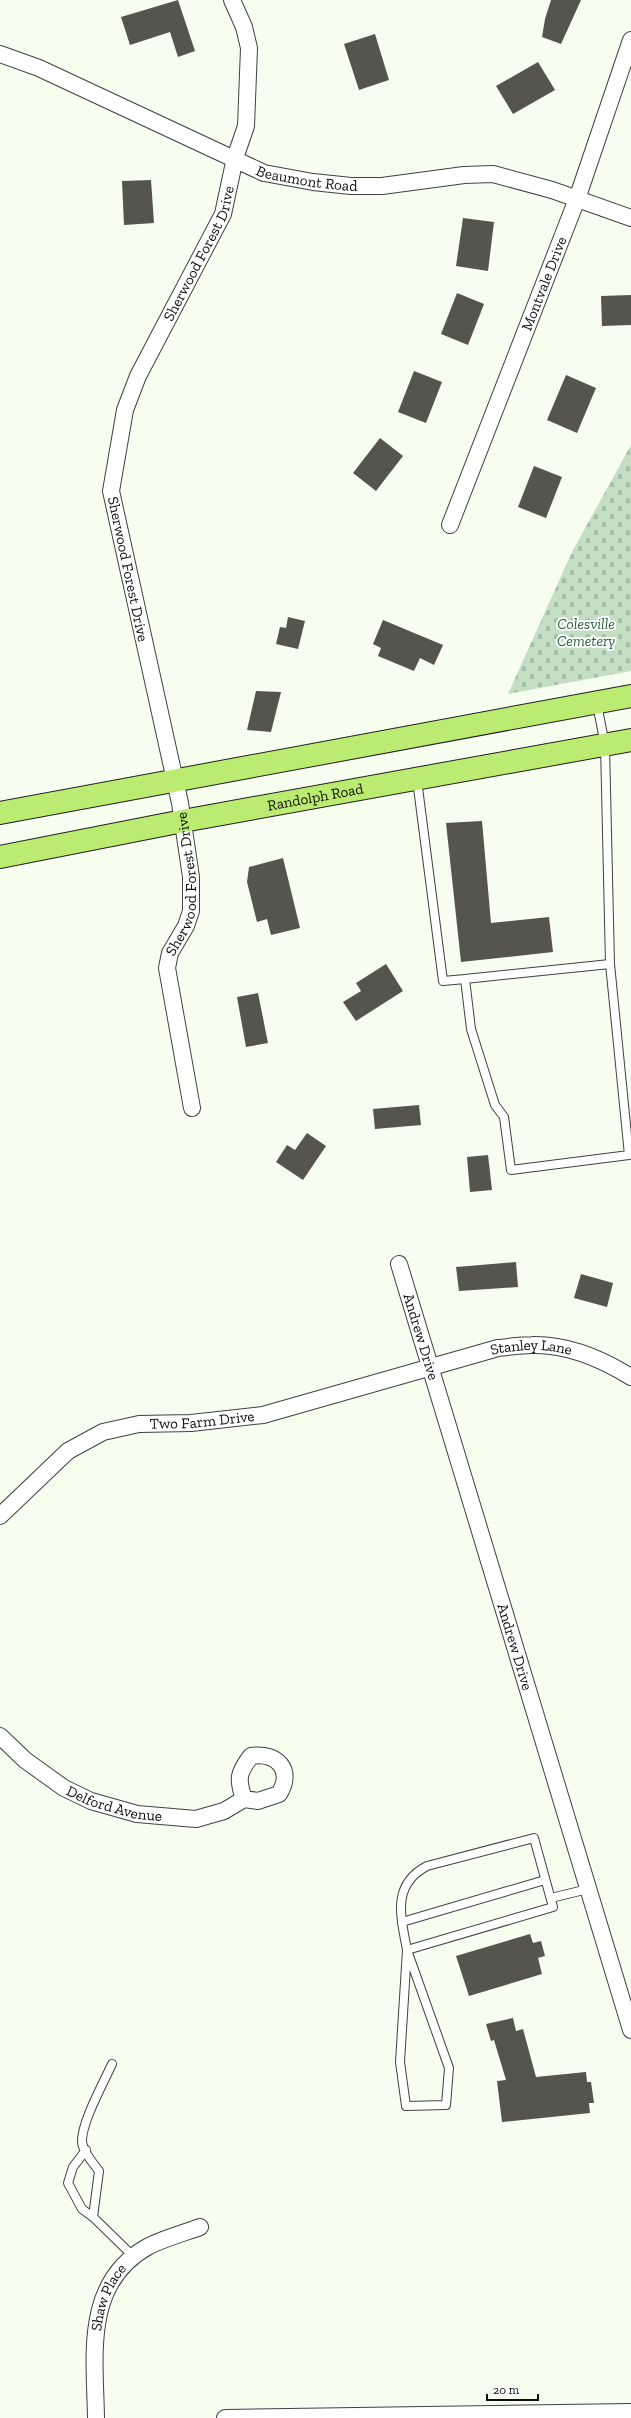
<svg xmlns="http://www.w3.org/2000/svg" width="631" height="2418" viewBox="0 0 631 2418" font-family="'Zilla Slab',serif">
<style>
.cemetery{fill:url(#cemetery-stones)}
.building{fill:#55554b}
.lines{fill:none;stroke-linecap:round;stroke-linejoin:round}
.service-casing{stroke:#414141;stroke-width:10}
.minor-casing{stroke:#414141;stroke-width:18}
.primary-casing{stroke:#1f1f1f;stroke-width:24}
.service{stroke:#fff;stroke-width:8}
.minor{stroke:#fff;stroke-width:16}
.primary{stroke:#bbec71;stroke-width:22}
.labels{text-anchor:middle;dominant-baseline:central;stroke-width:4;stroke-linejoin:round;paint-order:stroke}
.street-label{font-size:15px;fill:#0e0e0e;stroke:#fff}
.park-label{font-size:15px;font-style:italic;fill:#24603e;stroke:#fff}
</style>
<defs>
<pattern id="cemetery-stones" width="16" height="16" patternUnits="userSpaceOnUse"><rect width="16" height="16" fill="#c3dec2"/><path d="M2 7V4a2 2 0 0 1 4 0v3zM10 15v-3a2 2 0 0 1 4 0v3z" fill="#a6bda6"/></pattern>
</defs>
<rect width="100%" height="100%" fill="#f7fef0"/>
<path class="cemetery" d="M631,445V671L508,694L572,552Z"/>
<g class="building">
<path d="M178,0L195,51L178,57L170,32L130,45L121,17Z"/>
<path d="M551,0H581L561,44L542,37L545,19Z"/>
<path d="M375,34L389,80L359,90L344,44Z"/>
<path d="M538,62L555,90L513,114L496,86Z"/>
<path d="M151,180L154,223L124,225L122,181Z"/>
<path d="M463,218L494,222L488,271L456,266Z"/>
<path d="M457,293L484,304L468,345L441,334Z"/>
<path d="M631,295V325L602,326L601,296Z"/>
<path d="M414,371L442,382L426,423L398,412Z"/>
<path d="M566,375L596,388L577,433L547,420Z"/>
<path d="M380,438L403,456L376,491L353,473Z"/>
<path d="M534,466L562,477L546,518L518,507Z"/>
<path d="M288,617L305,621L298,649L276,644L280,627L286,628Z"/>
<path d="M383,620L443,645L434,665L420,658L414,671L378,656L381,648L373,644Z"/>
<path d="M256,691L281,692L271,732L247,730Z"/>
<path d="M482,821L491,923L549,917L553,952L461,962L446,823Z"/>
<path d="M283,858L300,928L271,935L267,919L257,922L247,882L249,867Z"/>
<path d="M386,964L403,991L356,1021L343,1002L361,991L356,983Z"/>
<path d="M258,993L268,1043L246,1047L237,997Z"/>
<path d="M419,1105L421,1125L375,1129L373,1109Z"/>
<path d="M307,1133L326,1146L303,1180L276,1162L287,1145L295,1150Z"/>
<path d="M488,1155L492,1190L470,1192L467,1157Z"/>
<path d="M516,1262L518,1287L459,1291L456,1267Z"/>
<path d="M581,1274L613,1283L607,1307L574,1298Z"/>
<path d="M530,1934L533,1943L541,1941L545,1956L538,1958L542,1974L469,1996L456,1956Z"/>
<path d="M513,2018L516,2031L523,2029L536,2077L586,2072L587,2082H591L594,2103H589L590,2113L502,2122L497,2081L506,2080L494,2040L491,2041L486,2024Z"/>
</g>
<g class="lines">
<g class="service-casing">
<g id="service">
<path d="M597,704L605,745L610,964"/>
<path d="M417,780L443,981L465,979L610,964L629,1155L511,1170L504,1117L495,1105L471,1029L465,979"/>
<path d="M534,1838L553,1907L407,1950C401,1917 391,1885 427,1866Z"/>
<path d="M551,1898L588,1889"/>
<path d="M402,1922L545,1880"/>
<path d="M407,1950L449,2068L446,2105L406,2106L400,2062Z"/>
<path d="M112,2064C104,2082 81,2123 82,2142C83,2152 93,2163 99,2171L93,2217L134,2257"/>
<path d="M86,2150L73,2167L68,2183L82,2209L93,2217"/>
</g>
</g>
<g class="minor-casing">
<g id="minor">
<path id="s1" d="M0,54L39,68L264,173L313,182L351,186H382L464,175L493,174L552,190L631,218"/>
<path id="s2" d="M450,525L577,199L631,40"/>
<path id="s3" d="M192,1108L167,968L170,953L186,926L191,911V877L180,803L111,491L125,410L138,376L223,214L235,158L246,126L249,48L244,27L232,0"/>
<path id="s4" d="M399,1264L631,2030"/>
<path id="s5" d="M0,1516L68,1451L103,1432L139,1424L191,1423L263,1415L498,1348C509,1347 520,1345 532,1345C566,1344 602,1359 631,1377"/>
<path id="s6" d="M0,1736L25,1760L64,1788L91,1801L137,1814L196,1819L224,1811L244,1799L258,1801L279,1794C294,1770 277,1752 251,1756C238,1773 237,1779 244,1799"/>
<path id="s7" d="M96,2418C95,2355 83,2282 149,2246C165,2238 184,2233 200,2227"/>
<path d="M225,2418L631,2412"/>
</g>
</g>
<g class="primary-casing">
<g id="primary">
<path d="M0,813L631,696"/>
<path id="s8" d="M0,857L183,821L631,740"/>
</g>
</g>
<use href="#service" class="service"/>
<use href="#minor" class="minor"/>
<use href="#primary" class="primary"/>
</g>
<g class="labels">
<g class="street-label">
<text stroke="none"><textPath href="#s1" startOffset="333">Beaumont Road</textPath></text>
<text stroke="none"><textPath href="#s3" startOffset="889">Sherwood Forest Drive</textPath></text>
<text stroke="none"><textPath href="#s2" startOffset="259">Montvale Drive</textPath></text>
<text transform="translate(128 569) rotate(78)">Sherwood Forest Drive</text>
<text stroke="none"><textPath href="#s8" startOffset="321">Randolph Road</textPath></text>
<text stroke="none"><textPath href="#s3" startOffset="230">Sherwood Forest Drive</textPath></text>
<text stroke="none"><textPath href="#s4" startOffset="76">Andrew Drive</textPath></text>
<text stroke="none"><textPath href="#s5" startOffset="573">Stanley Lane</textPath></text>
<text stroke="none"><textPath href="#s5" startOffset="234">Two Farm Drive</textPath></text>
<text stroke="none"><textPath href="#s4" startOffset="400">Andrew Drive</textPath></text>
<text stroke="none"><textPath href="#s6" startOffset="136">Delford Avenue</textPath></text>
<text stroke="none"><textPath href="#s7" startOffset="123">Shaw Place</textPath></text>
</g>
<g class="park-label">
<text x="586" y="624">Colesville<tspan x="586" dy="17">Cemetery</tspan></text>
</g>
</g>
<path d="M487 2394v6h51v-6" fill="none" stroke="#0e0e0e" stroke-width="2"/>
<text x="493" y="2394" font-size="12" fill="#0e0e0e" stroke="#ffffff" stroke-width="3" paint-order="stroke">20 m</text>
</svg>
